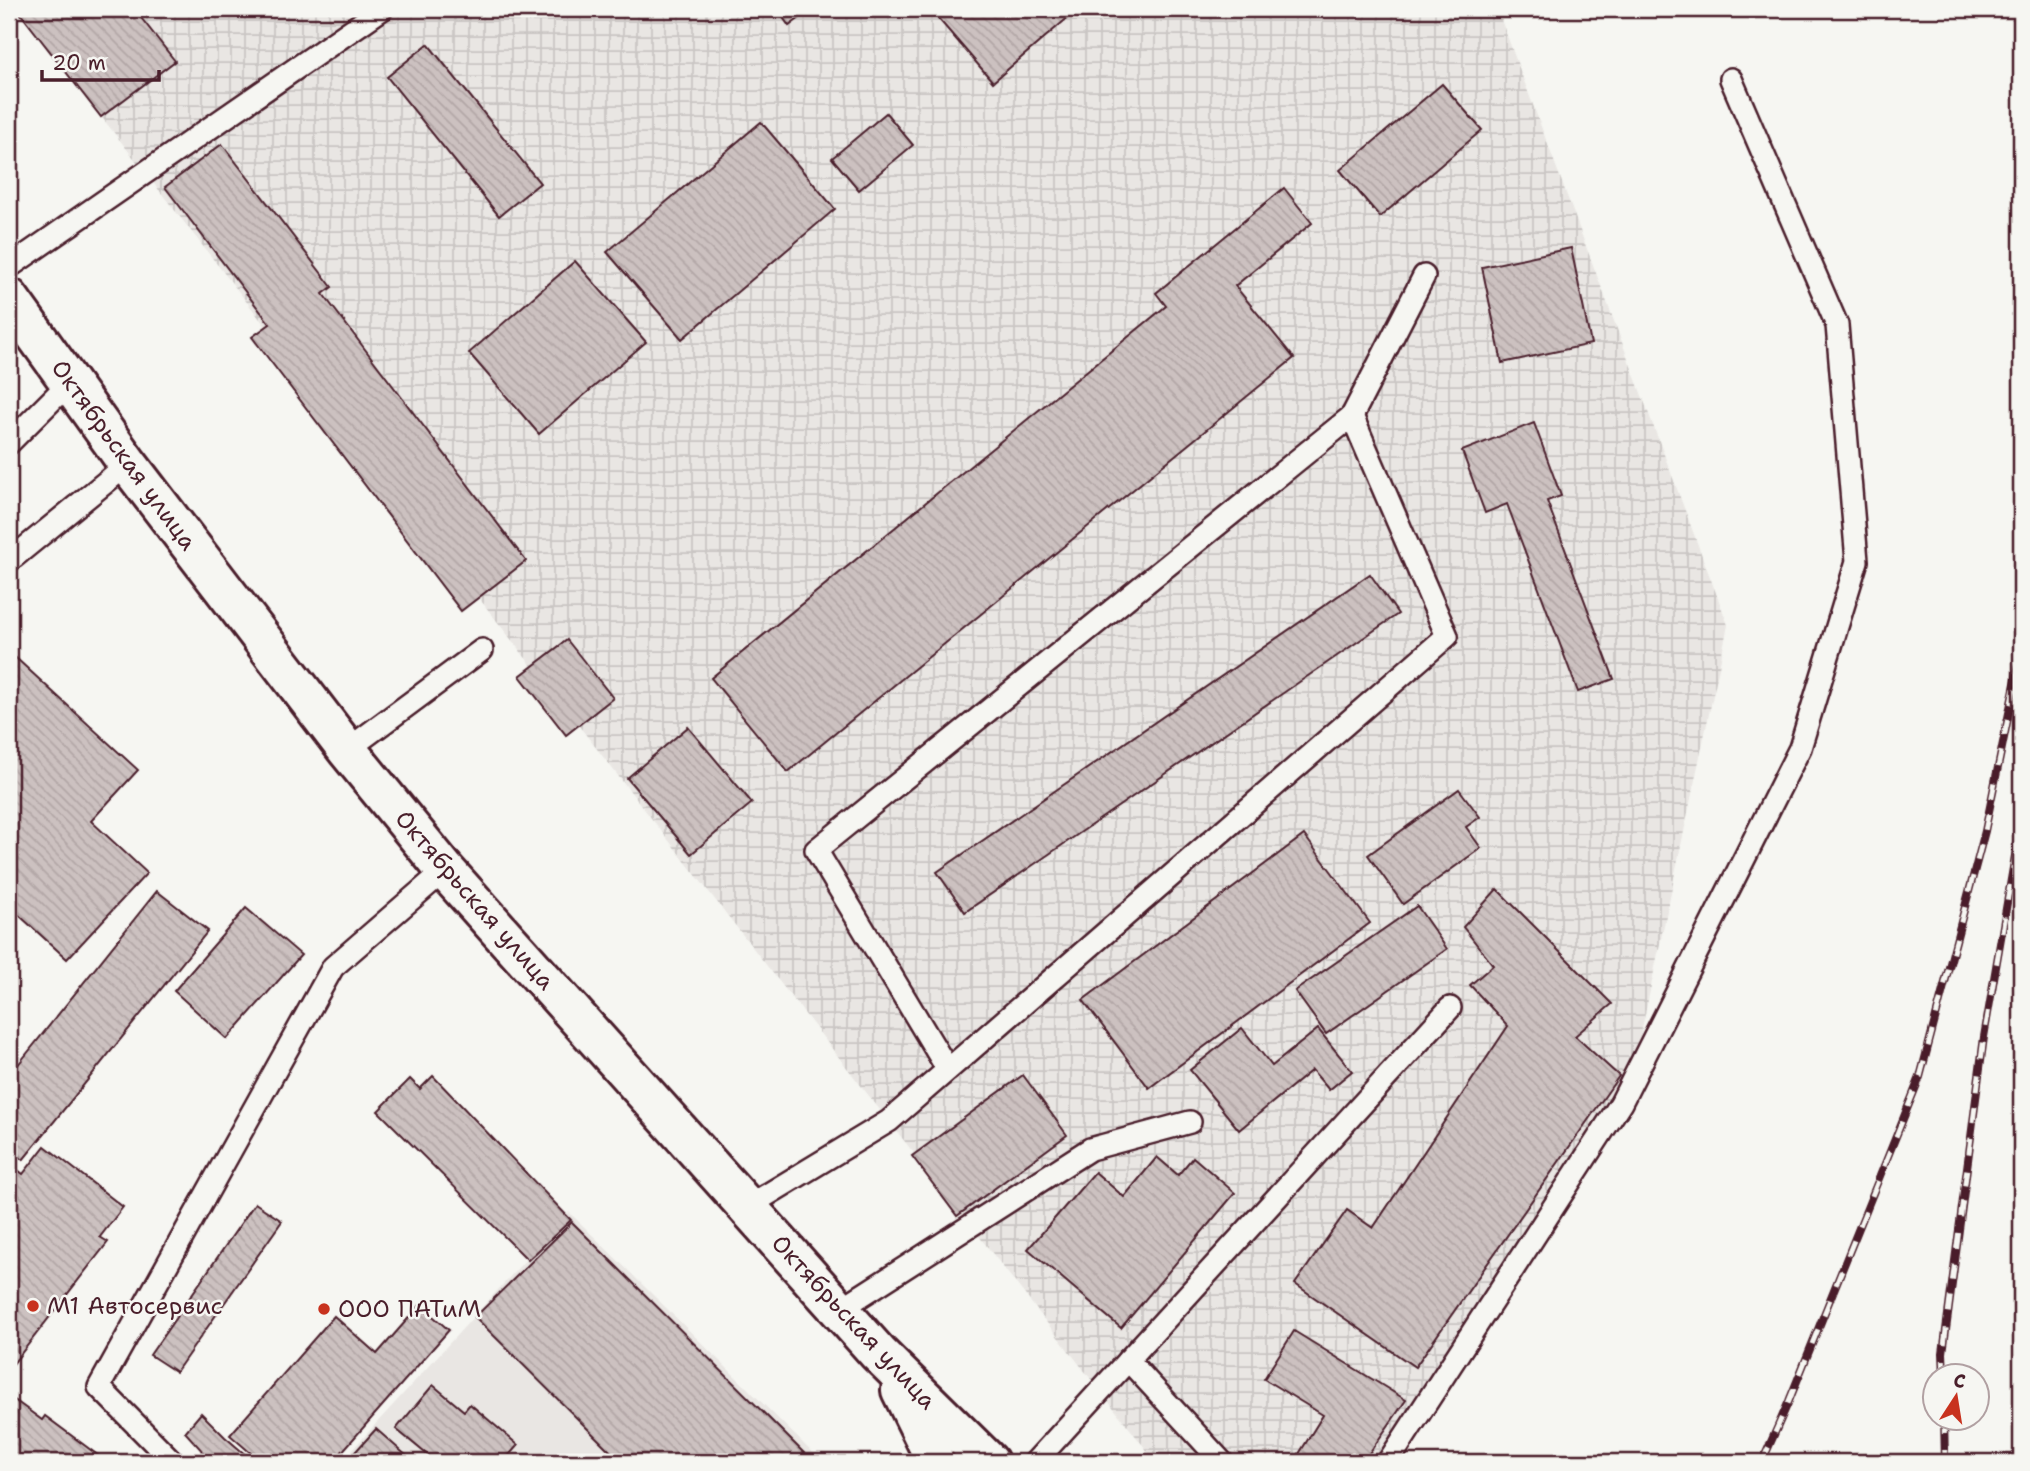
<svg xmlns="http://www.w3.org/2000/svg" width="2030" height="1471" viewBox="0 0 2030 1471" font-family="'Shantell Sans',sans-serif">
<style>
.built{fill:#e9e6e3}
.industrial{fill:url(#industrial-grid)}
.building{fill:url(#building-back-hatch);stroke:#4a1f2b;stroke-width:2}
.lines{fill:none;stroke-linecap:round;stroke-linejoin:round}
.lane-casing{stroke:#4a1f2b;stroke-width:26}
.primary-casing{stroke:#4a1f2b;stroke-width:44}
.lane{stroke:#f6f6f2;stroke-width:21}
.primary{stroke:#f6f6f2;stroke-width:38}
.rail-casing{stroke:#4a1f2b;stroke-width:8}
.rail{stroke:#f6f6f2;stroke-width:5;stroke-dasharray:16;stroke-linecap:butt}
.poi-dot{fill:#c8321e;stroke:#f6f6f2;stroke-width:2.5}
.labels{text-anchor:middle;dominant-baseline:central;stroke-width:5;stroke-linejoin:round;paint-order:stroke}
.street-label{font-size:24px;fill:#4a1f2b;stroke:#f6f6f2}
.poi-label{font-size:24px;fill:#4a1f2b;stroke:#f6f6f2;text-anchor:start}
</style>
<defs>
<pattern id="industrial-grid" width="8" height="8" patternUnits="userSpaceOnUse" patternTransform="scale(1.75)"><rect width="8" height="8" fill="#e9e6e3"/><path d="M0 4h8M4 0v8" fill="none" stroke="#c9c5c3"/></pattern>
<pattern id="building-back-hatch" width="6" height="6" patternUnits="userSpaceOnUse" patternTransform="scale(1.75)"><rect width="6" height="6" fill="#ccc1c0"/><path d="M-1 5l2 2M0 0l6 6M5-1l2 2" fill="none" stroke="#b1a5a5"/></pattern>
</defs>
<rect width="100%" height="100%" fill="#f6f6f2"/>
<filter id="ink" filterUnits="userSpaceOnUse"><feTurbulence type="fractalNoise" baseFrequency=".0143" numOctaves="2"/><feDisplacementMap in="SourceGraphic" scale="14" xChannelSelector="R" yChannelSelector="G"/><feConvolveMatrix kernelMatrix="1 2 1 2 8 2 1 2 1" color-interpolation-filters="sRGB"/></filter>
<g filter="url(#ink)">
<path class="built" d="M569,1212L822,1462H341Z"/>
<path class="industrial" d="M17,9H1497L1728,625L1632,1075L1373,1462H1156Z"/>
<g class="building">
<path d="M17,9H134L175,61L101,117Z"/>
<path d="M777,9H812L789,26Z"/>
<path d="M930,9H1078L993,82Z"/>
<path d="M428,44L540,183L499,216L387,77Z"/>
<path d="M1442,84L1482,130L1380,217L1340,170Z"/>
<path d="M886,113L913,145L859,190L832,158Z"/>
<path d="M761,122L835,209L682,339L607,252Z"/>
<path d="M222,144L332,287L323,294L526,561L461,611L252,337L270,324L165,187Z"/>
<path d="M1284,188L1312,223L1235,286L1294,358L788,772L711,678L1166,306L1156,293Z"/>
<path d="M1571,248L1591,344L1502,363L1482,267Z"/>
<path d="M575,261L646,342L539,434L469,353Z"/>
<path d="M1534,423L1561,496L1547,501L1614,679L1578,692L1507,504L1485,513L1462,451Z"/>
<path d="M1370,574L1398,614L965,912L937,872Z"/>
<path d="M567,640L613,698L566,735L520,676Z"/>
<path d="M16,658L138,770L91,821L147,873L67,959L9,906V665Z"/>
<path d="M688,727L752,803L691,854L627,778Z"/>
<path d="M1459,789L1480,817L1466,827L1481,848L1403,904L1368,855Z"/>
<path d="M1304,835L1370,923L1149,1088L1083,1000Z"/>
<path d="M1497,889L1612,1004L1575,1036L1619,1076L1415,1367L1295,1284L1347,1210L1373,1228L1508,1026L1470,985L1493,965L1463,927Z"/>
<path d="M157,891L208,931L23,1160L15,1153L9,1162V1076Z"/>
<path d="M1417,906L1447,949L1326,1034L1295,991Z"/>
<path d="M246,908L301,955L227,1039L174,991Z"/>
<path d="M1242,1028L1272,1066L1318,1029L1352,1071L1329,1090L1312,1070L1239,1130L1190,1070Z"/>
<path d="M1023,1075L1067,1135L957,1216L912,1156Z"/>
<path d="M433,1076L571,1220L528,1260L378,1111L410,1079L420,1089Z"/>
<path d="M45,1146L123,1207L100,1237L108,1242L9,1369V1173L14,1167L23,1174Z"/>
<path d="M1157,1157L1178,1175L1193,1157L1235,1193L1121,1328L1028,1249L1095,1172L1124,1197Z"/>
<path d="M255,1203L282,1221L176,1372L150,1355Z"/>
<path d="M572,1222L813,1462H621L475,1317Z"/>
<path d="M420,1305L449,1330L333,1462H261L230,1435L334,1316L377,1354Z"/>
<path d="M1294,1331L1406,1400L1363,1462H1294L1323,1415L1264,1379Z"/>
<path d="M433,1385L464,1411L470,1404L518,1445L503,1462H436L396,1429Z"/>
<path d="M9,1396L42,1420L45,1416L107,1462H11L15,1459L9,1454Z"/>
<path d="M201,1413L225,1437L254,1462H201L206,1455L185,1432Z"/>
<path d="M376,1429L408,1457L403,1462H346Z"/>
</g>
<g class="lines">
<g class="lane-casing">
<g id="lane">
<path d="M9,267L382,9"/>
<path d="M1352,416L1424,276"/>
<path d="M9,443L70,382"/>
<path d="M9,561L128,464"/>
<path d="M347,750L482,650"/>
<path d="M747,1207L889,1121L1447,636L1352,416L816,850L948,1070"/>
<path d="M839,1310L1090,1149L1190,1122"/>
<path d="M1128,1360L1222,1462"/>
<path d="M173,1462L99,1387L333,967L445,870"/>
<path d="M1035,1462L1450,1008"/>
<path d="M1388,1462L1621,1103L1800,748L1857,561L1837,325L1731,79"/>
</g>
</g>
<g class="primary-casing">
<g id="primary">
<path d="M9,298L128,464L347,750L445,870L878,1353L989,1462"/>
<path d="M901,1390L931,1451L934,1462"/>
</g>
</g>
<use href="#lane" class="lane"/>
<use href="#primary" class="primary"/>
<g class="rail-casing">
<g id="rail">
<path d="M1944,1376L1943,1353L1984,1037L2021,821"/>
<path d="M1944,1418L1945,1462"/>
<path d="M1762,1462L1789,1401L1920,1077L1985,831L2021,654"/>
</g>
</g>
<use href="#rail" class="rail"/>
</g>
</g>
<g class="poi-dot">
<circle cx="33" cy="1306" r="7"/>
<circle cx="324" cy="1309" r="7"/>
</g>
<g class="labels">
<g class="street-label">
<text transform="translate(124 455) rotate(54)">Октябрьская улица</text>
<text transform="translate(475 900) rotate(49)">Октябрьская улица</text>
<text transform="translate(854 1322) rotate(47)">Октябрьская улица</text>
</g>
<g class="poi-label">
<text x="47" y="1306">М1 Автосервис</text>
<text x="338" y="1309">ООО ПАТиМ</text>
</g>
</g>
<rect width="2030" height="1471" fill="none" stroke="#f6f6f2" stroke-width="35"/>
<rect x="18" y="18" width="1995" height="1436" fill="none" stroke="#4a1f2b" stroke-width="2.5" filter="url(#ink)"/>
<g transform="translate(1956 1397) rotate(12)"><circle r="33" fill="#f6f6f2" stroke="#b1a0a2" stroke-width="2"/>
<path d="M0-5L12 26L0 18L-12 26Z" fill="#c8321e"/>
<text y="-10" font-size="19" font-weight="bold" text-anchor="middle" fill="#4a1f2b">С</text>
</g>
<path d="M42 70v10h117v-10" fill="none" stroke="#4a1f2b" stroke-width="3.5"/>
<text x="52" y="70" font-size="21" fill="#4a1f2b" stroke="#f6f6f2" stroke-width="5" paint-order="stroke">20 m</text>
</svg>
